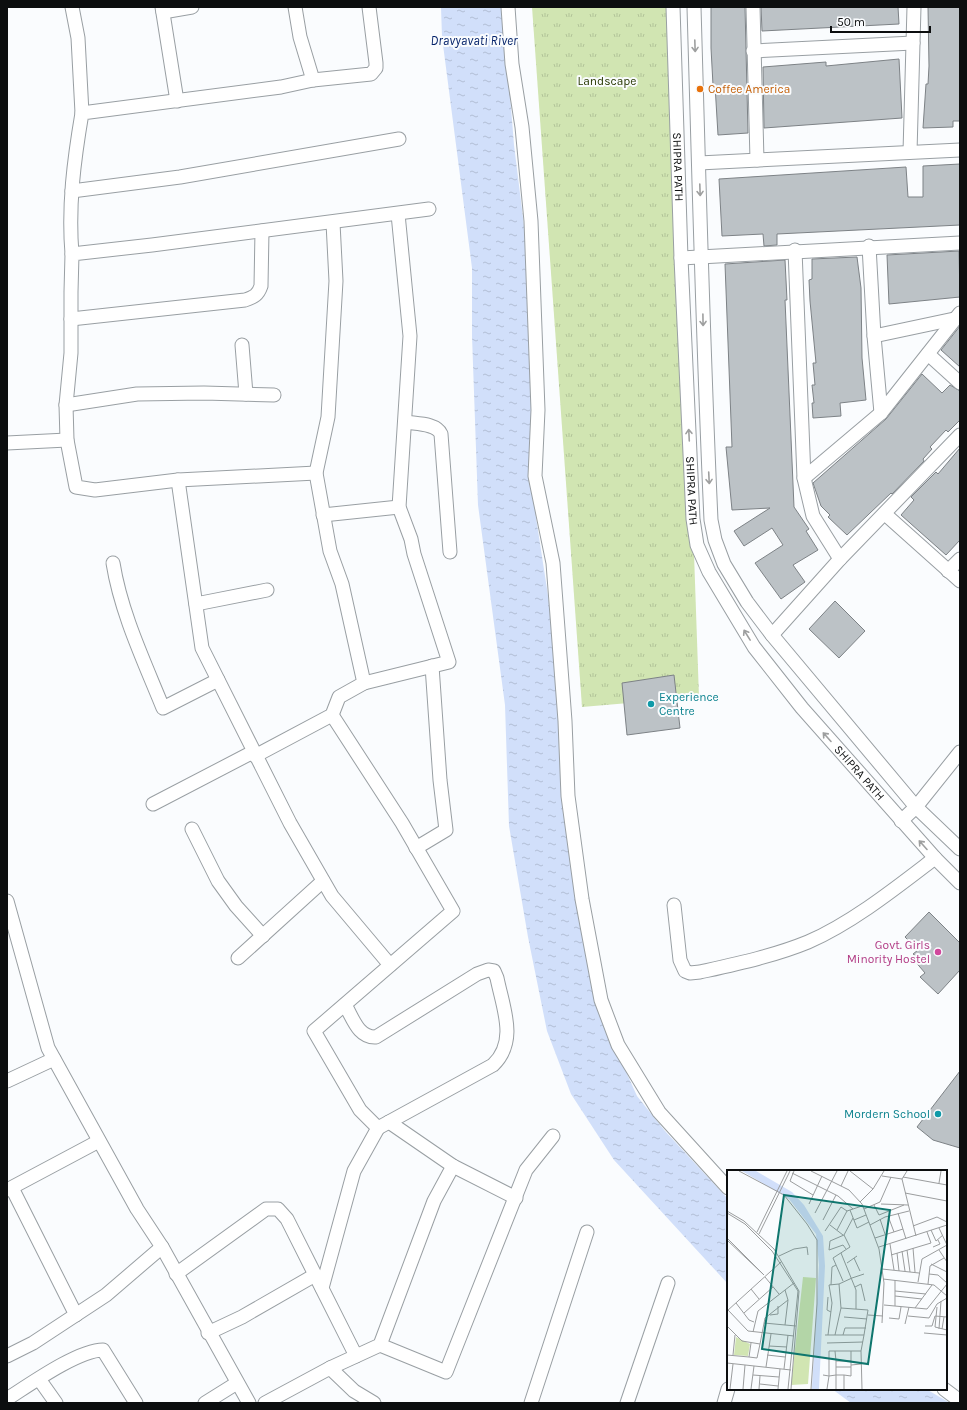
<svg xmlns="http://www.w3.org/2000/svg" width="967" height="1410" viewBox="0 0 967 1410" font-family="Karla,sans-serif">
<style>
.grass{fill:url(#grass-tufts)}
.water{fill:url(#water-ripples)}
.building{fill:#bcc2c6;stroke:#7d8286}
.lines{fill:none;stroke-linecap:round;stroke-linejoin:round}
.minor-casing{stroke:#999fa3;stroke-width:15}
.minor{stroke:#fff;stroke-width:13}
.oneway{stroke:#9e9f9f}
.food-dot{fill:#e8710a;stroke:#fafcfe;stroke-width:1.5}
.culture-dot{fill:#0f9aa8;stroke:#fafcfe;stroke-width:1.5}
.hotel-dot{fill:#d1479c;stroke:#fafcfe;stroke-width:1.5}
.labels{text-anchor:middle;dominant-baseline:central;stroke-width:4;stroke-linejoin:round;paint-order:stroke}
.park-label{font-size:12px;fill:#273701;stroke:#fafcfe}
.food-label{font-size:12px;fill:#c56008;stroke:#fafcfe;text-anchor:start}
.street-label{font-size:12px;fill:#0c0e0f;stroke:#fafcfe}
.culture-label{font-size:12px;fill:#0d838f;stroke:#fafcfe;text-anchor:start}
.hotel-label{font-size:12px;fill:#b23c85;stroke:#fafcfe;text-anchor:end}
.water-label{font-size:13px;font-style:italic;fill:#05236a;stroke:#fafcfe}
.inset-road{fill:none;stroke:#9b9d9e;stroke-width:1}
.view{fill:#0f766e;fill-opacity:0.15;stroke:#0f766e;stroke-width:2}
.inset-edge{fill:none;stroke:#0c0e0f;stroke-width:2}
</style>
<defs>
<pattern id="grass-tufts" width="24" height="20" patternUnits="userSpaceOnUse"><rect width="24" height="20" fill="#d1e5b2"/><path d="M3 7l-1-3M5 7V3M7 7l1-3M15 17l-1-3M17 17v-4M19 17l1-3" fill="none" stroke="#b2c398"/></pattern>
<pattern id="water-ripples" width="26" height="14" patternUnits="userSpaceOnUse"><rect width="26" height="14" fill="#d1dffa"/><path d="M2 4q2-2 4 0t4 0M15 11q2-2 4 0t4 0" fill="none" stroke="#b2bed5"/></pattern>
</defs>
<rect width="100%" height="100%" fill="#fafcfe"/>
<path class="grass" d="M532,7H675L699,697L582,707Z"/>
<g class="water">
<path d="M441,7H503L514,145L530,274L531,408L535,511L559,667L570,825L605,1025L637,1096L665,1131L728,1199V1284L614,1160L571,1094L547,1031L528,937L509,826L505,705L478,505L472,336V268L442,37Z"/>
<path d="M832,1389H926L950,1403H851Z"/>
</g>
<g class="building">
<path d="M711,7H745L748,133L718,135L715,85H713L711,48Z"/>
<path d="M761,7H898L899,24L762,31Z"/>
<path d="M928,7H960V121H953V127L923,128L926,84H928L929,66Z"/>
<path d="M899,59L902,118L764,128L763,67L826,62V66Z"/>
<path d="M960,164V225L777,234V245L764,246L763,234L722,236L719,179L906,167L908,197H923V166Z"/>
<path d="M959,251L960,297L889,304L887,255Z"/>
<path d="M857,257L861,288L862,358L866,400L840,403L841,416L813,418L812,403H814L812,385H815L813,363H816L810,301L809,280L812,279V259Z"/>
<path d="M785,260L787,300H785L794,507L809,529L806,531L818,550L793,565L805,582L781,599L755,563L783,545L772,528L744,546L734,531L770,508L732,510L726,447H732L725,264Z"/>
<path d="M960,326V367L941,350Z"/>
<path d="M922,374L942,393L950,385L960,391V420L948,432L946,430L930,447L932,449L923,459L924,461L892,494L891,493L847,535L828,517L830,515L821,506L813,483L886,419Z"/>
<path d="M960,448V540L946,555L901,515L914,500L911,497L936,472L938,474Z"/>
<path d="M835,601L865,631L839,658L809,629Z"/>
<path d="M674,675L680,728L627,735L622,683Z"/>
<path d="M929,912L960,943V970L938,994L920,977L925,973L914,960L916,956L913,954L918,950L905,937Z"/>
<path d="M960,1071V1148L933,1140L917,1127Z"/>
</g>
<g class="lines">
<g class="minor-casing">
<g id="minor">
<path d="M72,7L78,38L82,113"/>
<path d="M162,7L177,101"/>
<path d="M295,7L300,37L313,80"/>
<path d="M508,7L512,64L522,127L531,221L538,410L535,476L553,563L565,721L568,796L582,899L601,1000L618,1045L659,1112L728,1188"/>
<path id="s1" d="M673,7L681,258L693,519L697,545L709,572L754,647L802,708L935,858L960,883"/>
<path d="M694,7C699,178 703,349 711,520L715,540L724,564L747,602L772,635L916,807L960,849"/>
<path d="M753,7L757,160"/>
<path d="M163,12L192,7"/>
<path d="M753,51L913,43"/>
<path d="M910,152L914,7"/>
<path d="M699,163L960,150"/>
<path d="M72,191L180,177L399,139"/>
<path d="M869,246L874,336"/>
<path d="M795,250L804,478L813,516L840,559"/>
<path d="M72,254C68,206 74,160 82,113L281,87L313,80L371,74L376,68V63L369,7"/>
<path d="M681,258L960,243"/>
<path d="M71,319L245,300C254,297 258,295 261,286L262,231"/>
<path d="M242,345L246,394"/>
<path d="M928,354L960,383"/>
<path d="M66,405L137,394L204,393L274,395"/>
<path d="M881,413L874,336L954,319"/>
<path d="M405,422C416,424 436,423 441,434L450,552"/>
<path d="M7,443L67,440"/>
<path d="M316,473L178,480L95,490L76,487L67,440L66,405L71,353V292L72,254L152,245L429,209"/>
<path d="M804,478L881,413L960,313"/>
<path d="M178,480L202,648L290,823L332,896L390,965"/>
<path d="M885,514L960,581"/>
<path d="M323,515L399,507"/>
<path d="M113,563C121,613 144,661 163,708L218,680"/>
<path d="M948,571L960,559"/>
<path d="M196,604L267,590"/>
<path d="M772,635L840,559L960,435"/>
<path d="M364,683L449,662L414,554L411,539L399,507L410,336L398,214"/>
<path d="M255,756L332,715L339,697L364,683L342,584L330,551L316,473L328,417L336,281L333,223"/>
<path d="M153,804L253,752"/>
<path d="M901,821L916,807L960,752"/>
<path d="M192,829L218,881L236,906L263,936"/>
<path d="M416,848L446,830L440,780L432,666"/>
<path d="M7,901L48,1048L137,1209L162,1247L249,1403"/>
<path d="M674,905L680,960L685,971L690,973L700,972C736,964 774,956 808,942C852,923 897,887 935,858"/>
<path d="M238,958L323,881"/>
<path d="M345,1005C353,1018 358,1038 376,1037L477,974L488,970L494,971L497,978C503,1008 518,1041 493,1065L378,1128"/>
<path d="M7,1081L54,1059"/>
<path d="M389,1122L453,1166L516,1198"/>
<path d="M12,1188L76,1315"/>
<path d="M7,1190L99,1141"/>
<path d="M176,1274L266,1209H278L287,1219L356,1356"/>
<path d="M322,1288L354,1171L378,1128L360,1110L314,1031L453,911L402,823L332,715"/>
<path d="M208,1333L242,1317L315,1275"/>
<path d="M380,1345L446,1372L526,1170L553,1136"/>
<path d="M7,1356L33,1343L106,1295L162,1247"/>
<path d="M330,1368L380,1345L434,1201L453,1166"/>
<path d="M39,1379L56,1403"/>
<path d="M944,1389L960,1401"/>
<path d="M7,1399C29,1385 78,1350 103,1350L136,1403"/>
<path d="M205,1403L237,1383"/>
<path d="M265,1403L330,1368L354,1391L374,1403"/>
<path d="M531,1403L587,1232"/>
<path d="M627,1403L668,1283"/>
<path d="M724,1403L728,1389"/>
</g>
</g>
<use href="#minor" class="minor"/>
</g>
<defs><path id="oneway-shaft" d="M-6 0H5M1.5-3L5.5 0L1.5 3" fill="none" stroke-width="1.6" stroke-linecap="round" stroke-linejoin="round"/></defs>
<g class="oneway">
<use href="#oneway-shaft" transform="translate(695 46) rotate(88)"/>
<use href="#oneway-shaft" transform="translate(700 190) rotate(88)"/>
<use href="#oneway-shaft" transform="translate(703 320) rotate(89)"/>
<use href="#oneway-shaft" transform="translate(689 435) rotate(-93)"/>
<use href="#oneway-shaft" transform="translate(709 478) rotate(87)"/>
<use href="#oneway-shaft" transform="translate(747 635) rotate(-122)"/>
<use href="#oneway-shaft" transform="translate(827 737) rotate(-132)"/>
<use href="#oneway-shaft" transform="translate(923 845) rotate(-132)"/>
</g>
<circle class="food-dot" cx="700" cy="89" r="4"/>
<g class="culture-dot">
<circle cx="651" cy="704" r="4"/>
<circle cx="938" cy="1114" r="4"/>
</g>
<circle class="hotel-dot" cx="938" cy="952" r="4"/>
<g class="labels">
<g class="park-label">
<text x="607" y="81">Landscape</text>
</g>
<g class="food-label">
<text x="708" y="89">Coffee America</text>
</g>
<g class="street-label">
<text stroke="none"><textPath href="#s1" startOffset="160">SHIPRA PATH</textPath></text>
<text stroke="none"><textPath href="#s1" startOffset="484">SHIPRA PATH</textPath></text>
<text stroke="none"><textPath href="#s1" startOffset="820">SHIPRA PATH</textPath></text>
</g>
<g class="culture-label">
<text x="659" y="697">Experience<tspan x="659" dy="14">Centre</tspan></text>
<text x="930" y="1114" text-anchor="end">Mordern School</text>
</g>
<g class="hotel-label">
<text x="930" y="945">Govt. Girls<tspan x="930" dy="14">Minority Hostel</tspan></text>
</g>
<g class="water-label">
<text x="474" y="40">Dravyavati River</text>
</g>
</g>
<g transform="translate(727 1170)">
<rect width="220" height="220" fill="#fafcfe"/>
<path d="M76,107L89,108L81,214L64,215ZM9,167L23,174L21,186L7,185Z" fill="#d1e5b2"/>
<path d="M15,1H29L65,22L77,35L96,66L98,96L92,219H85V217L92,95L89,64L62,29Z" fill="#d1dffa"/>
<path class="inset-road" d="M12,1L57,25L80,54L90,70V134L84,219M67,1L63,11L86,25M84,1L122,20L135,34L152,79L157,113L155,153M123,1L146,19M180,1L175,9L189,66M65,3L111,26L126,39L135,36M155,6L175,9M176,7L220,15M212,13L214,1M114,16L121,1M178,23L220,31M133,32L146,19L157,1M82,34L95,6M154,34L181,35M147,35L152,45L177,35M137,39L153,32L164,7M123,40L130,58L142,52M0,41L17,51L47,79L72,121L64,219M0,43L18,54L45,81L71,121L61,219M88,43L110,1M171,43L179,69M161,46L167,62M153,49L158,64M96,50L109,25M127,50L139,45M103,55L116,65M143,55L158,47L182,41M186,56L210,47L220,52M110,60L120,41L126,39M204,60L209,71L216,65M98,61L114,37L120,41M30,62L60,1M32,64L63,1M117,65L103,71L102,80L116,75L119,79M0,68L37,105M148,68L176,59M0,70L37,105M163,74L167,100M152,77L220,55M206,77L213,74L211,70M186,78L188,102M180,80L183,102M212,80L220,92M175,81L178,101M114,83L129,120V139M170,83L172,101M164,85L204,73L200,62M52,86L67,79L80,77L81,85M127,88L133,101M120,93L130,86M204,94L220,102M155,99L192,103M202,104L211,105L220,113M38,107L52,124M125,108L137,104M156,109L207,115L220,126M116,111L106,88L123,77L117,65L126,48M191,112L195,89L220,75L212,58M201,114L203,96L217,88M104,115L105,97L109,95M128,117L134,114L138,131M24,119L32,129M58,120L61,130L58,155M168,121L199,124M168,126L195,129M101,127L100,140L104,142M9,133L22,150L27,152M157,135L200,139L220,114M168,136V110M210,137L208,157L220,160M188,138L205,115M1,140L21,161L67,166M0,141L54,92M17,143L46,117M43,145L51,144V136M141,145L156,146M181,146L202,148L210,134L220,128M208,146L220,147M117,147L140,149M162,148L172,149L174,137M37,153L69,156M178,154L182,137M0,156L15,171L33,174L38,148L61,130M198,156H205L208,146M212,159L214,131M215,159L217,147M26,162L31,141L67,113M197,163L220,165M98,165H137L141,140L114,138M101,165L105,133L102,115L112,114M108,165L114,138L112,114L125,108M116,165L118,158H139M100,173L136,172M42,176L60,177M108,181L109,191H124M124,181V195M134,181L135,219M0,185L22,187L24,173M6,185L8,165M40,185L58,187M22,187L30,188L33,174M0,193L64,200M39,197L44,164M109,197H124M57,199L61,165M26,205L52,207M96,205L102,206V181H134L137,165M33,214L51,216M3,219L6,194M16,219L18,195M24,219L27,196M32,219L33,206M51,219L53,199M100,219L102,206L109,205V191M109,219V205H117M117,219V205L124,206V195L134,194"/>
<path class="view" d="M57,25L163,40L141,194L35,179Z"/>
<rect width="220" height="220" class="inset-edge"/>
</g>
<rect width="967" height="1410" fill="none" stroke="#0c0e0f" stroke-width="16"/>
<path d="M831 26v6h99v-6" fill="none" stroke="#0c0e0f" stroke-width="2"/>
<text x="837" y="26" font-size="12" fill="#0c0e0f" stroke="#fafcfe" stroke-width="3" paint-order="stroke">50 m</text>
</svg>
